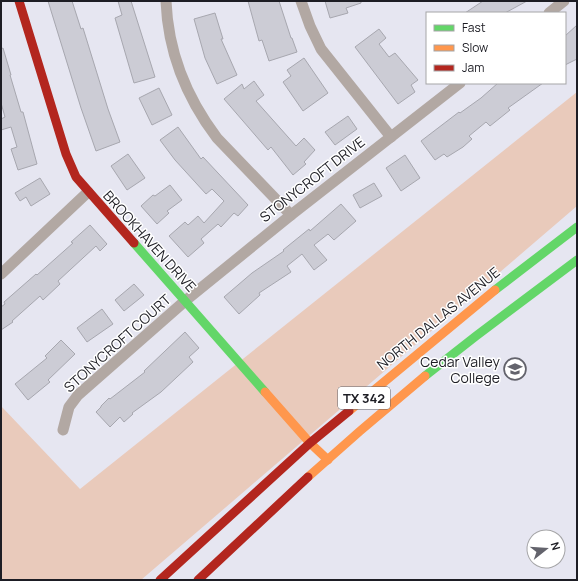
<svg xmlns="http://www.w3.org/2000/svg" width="578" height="581" viewBox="0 0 578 581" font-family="Manrope,sans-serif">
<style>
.green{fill:#e9cabb}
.building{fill:#ccccd5;stroke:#a7a7af}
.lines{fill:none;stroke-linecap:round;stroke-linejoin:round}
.street{stroke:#b2a8a3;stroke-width:11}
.fast{stroke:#63d668;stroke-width:9}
.slow{stroke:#ff974d;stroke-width:9}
.jam{stroke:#b3261e;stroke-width:9}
.labels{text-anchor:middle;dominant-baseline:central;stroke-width:3;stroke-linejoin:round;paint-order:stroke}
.shield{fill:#fff;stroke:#616166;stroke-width:1}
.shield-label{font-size:13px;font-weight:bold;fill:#1d1d24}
.street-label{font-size:14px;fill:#1d1d24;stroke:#fff}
.poi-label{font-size:14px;fill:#1d1d24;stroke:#fff;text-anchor:end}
</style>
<rect width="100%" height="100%" fill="#e6e6f1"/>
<path class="green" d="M577,92V206L141,580H1V406L80,489Z"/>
<g class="building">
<path d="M48,1H72L81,29L83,28L108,109L120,142L96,151L81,108Z"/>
<path d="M118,1H131L155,77L134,83L115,18L122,15Z"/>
<path d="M248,1H279L291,38H292L297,52L269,61L262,40L259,41Z"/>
<path d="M325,1H361V3L346,8L348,13L330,18Z"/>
<path d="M483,1H527L505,13H465Z"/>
<path d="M215,13L223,39H221L237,75L217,84L205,58L194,19Z"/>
<path d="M577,25V59L565,65V36Z"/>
<path d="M379,29L386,38L379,44L389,57L395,53L418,80L411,85L415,92L398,104L355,47Z"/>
<path d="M3,48L11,75H10L21,112H23L37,164L18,170L11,149L17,147L11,127L1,130V119L5,117L1,103V49Z"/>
<path d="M304,58L328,93L303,111L283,82L291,76L287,70Z"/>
<path d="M254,81L264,95L256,101L296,146L304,138L315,150L304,162L306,164L293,175L271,147L268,150L224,99L242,84L244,89Z"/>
<path d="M498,83H543L508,108L510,110L490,126L486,122L469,136L472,139L463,147L447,157L444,154L435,160L421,141L459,112L460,113L481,98Z"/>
<path d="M159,88L172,115L152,125L139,98Z"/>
<path d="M348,116L357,129L335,145L325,132Z"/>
<path d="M178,127L201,159L203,157L248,205L238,216L234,213L221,227L218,224L201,239L204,243L188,257L169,236L185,222L188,225L198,216L204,223L224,201L212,189L206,194L175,160L160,140Z"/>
<path d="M128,154L145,178L127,190L111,166Z"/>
<path d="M405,155L420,178L401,191L386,168Z"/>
<path d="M40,178L50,194L31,206L26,197L20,201L15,193Z"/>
<path d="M374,183L382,196L360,208L353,195Z"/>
<path d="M170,185L182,200L167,211L169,213L157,224L141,206L153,195L155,196Z"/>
<path d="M341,204L356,221L334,240L328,234L314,245L327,260L314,270L302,254L287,266L291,272L259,293L260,295L239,314L224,297L252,273L284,251L283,250L309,229L310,231Z"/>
<path d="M90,225L107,244L100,251L96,246L58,281L60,284L43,300L40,296L12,321L13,322L1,330V307L5,304L4,302L36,274L37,275L73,243L71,242Z"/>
<path d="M134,284L144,295L124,311L115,300Z"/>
<path d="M102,309L113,324L87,342L77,328Z"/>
<path d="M185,332L199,348L189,357L193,362L161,392L132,413L133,414L124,422L120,417L110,427L96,412L101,407V406L109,398L110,399L145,372L144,371Z"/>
<path d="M61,340L75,354L48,380L50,382L28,400L15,384L47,358L45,356Z"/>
</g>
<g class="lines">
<g class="street">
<path d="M166,1C168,53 186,97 217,138L291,215"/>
<path d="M301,1L310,26L321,49L391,137"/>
<path d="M549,13L564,1"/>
<path d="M1,274L88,192"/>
<path d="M63,430L69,407L78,395L185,301L291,215L460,83"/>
</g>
<g class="fast">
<path d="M134,243L265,392"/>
<path d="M495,290L577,227"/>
<path d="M425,376L476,336L577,260"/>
</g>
<g class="slow">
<path d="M265,392L310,443L328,460"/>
<path d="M349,411L495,290"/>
<path d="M308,477L360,431L425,376"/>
</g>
<g class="jam">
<path d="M19,1L66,154L76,177L134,243"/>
<path d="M160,580L310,443L349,411"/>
<path d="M198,580L308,477"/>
</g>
</g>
<defs>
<g id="university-ring" transform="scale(1.15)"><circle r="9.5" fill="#fff" stroke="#63636c" stroke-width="1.5"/><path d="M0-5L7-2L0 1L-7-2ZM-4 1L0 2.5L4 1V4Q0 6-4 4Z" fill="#63636c"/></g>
</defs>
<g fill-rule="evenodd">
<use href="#university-ring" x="515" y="369"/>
</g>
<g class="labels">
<rect class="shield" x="338" y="387" width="52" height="22" rx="3"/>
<g class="shield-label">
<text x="364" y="398">TX 342</text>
</g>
<g class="street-label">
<text transform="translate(312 179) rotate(-38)">STONYCROFT DRIVE</text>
<text transform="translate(150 241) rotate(48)">BROOKHAVEN DRIVE</text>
<text transform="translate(438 318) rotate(-39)">NORTH DALLAS AVENUE</text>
<text transform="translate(117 343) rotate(-42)">STONYCROFT COURT</text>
</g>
<g class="poi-label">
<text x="500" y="361">Cedar Valley<tspan x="500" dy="16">College</tspan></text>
</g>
</g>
<rect width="578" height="581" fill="none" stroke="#1d1d24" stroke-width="4"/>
<rect x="426" y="12" width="140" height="72" fill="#ffffff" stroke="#a5a5a7"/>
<rect x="434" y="25" width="20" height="6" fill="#63d668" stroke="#a5a5a7"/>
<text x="462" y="32" font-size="12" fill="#1d1d24">Fast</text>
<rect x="434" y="45" width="20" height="6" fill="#ff974d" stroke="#a5a5a7"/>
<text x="462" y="52" font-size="12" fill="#1d1d24">Slow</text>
<rect x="434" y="65" width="20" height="6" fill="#b3261e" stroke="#a5a5a7"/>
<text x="462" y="72" font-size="12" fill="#1d1d24">Jam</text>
<g transform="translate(546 549) rotate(73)"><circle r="19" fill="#ffffff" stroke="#a5a5a7"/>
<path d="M0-3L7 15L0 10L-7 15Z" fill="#63636c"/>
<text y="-6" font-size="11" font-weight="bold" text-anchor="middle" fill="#1d1d24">N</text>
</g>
</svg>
